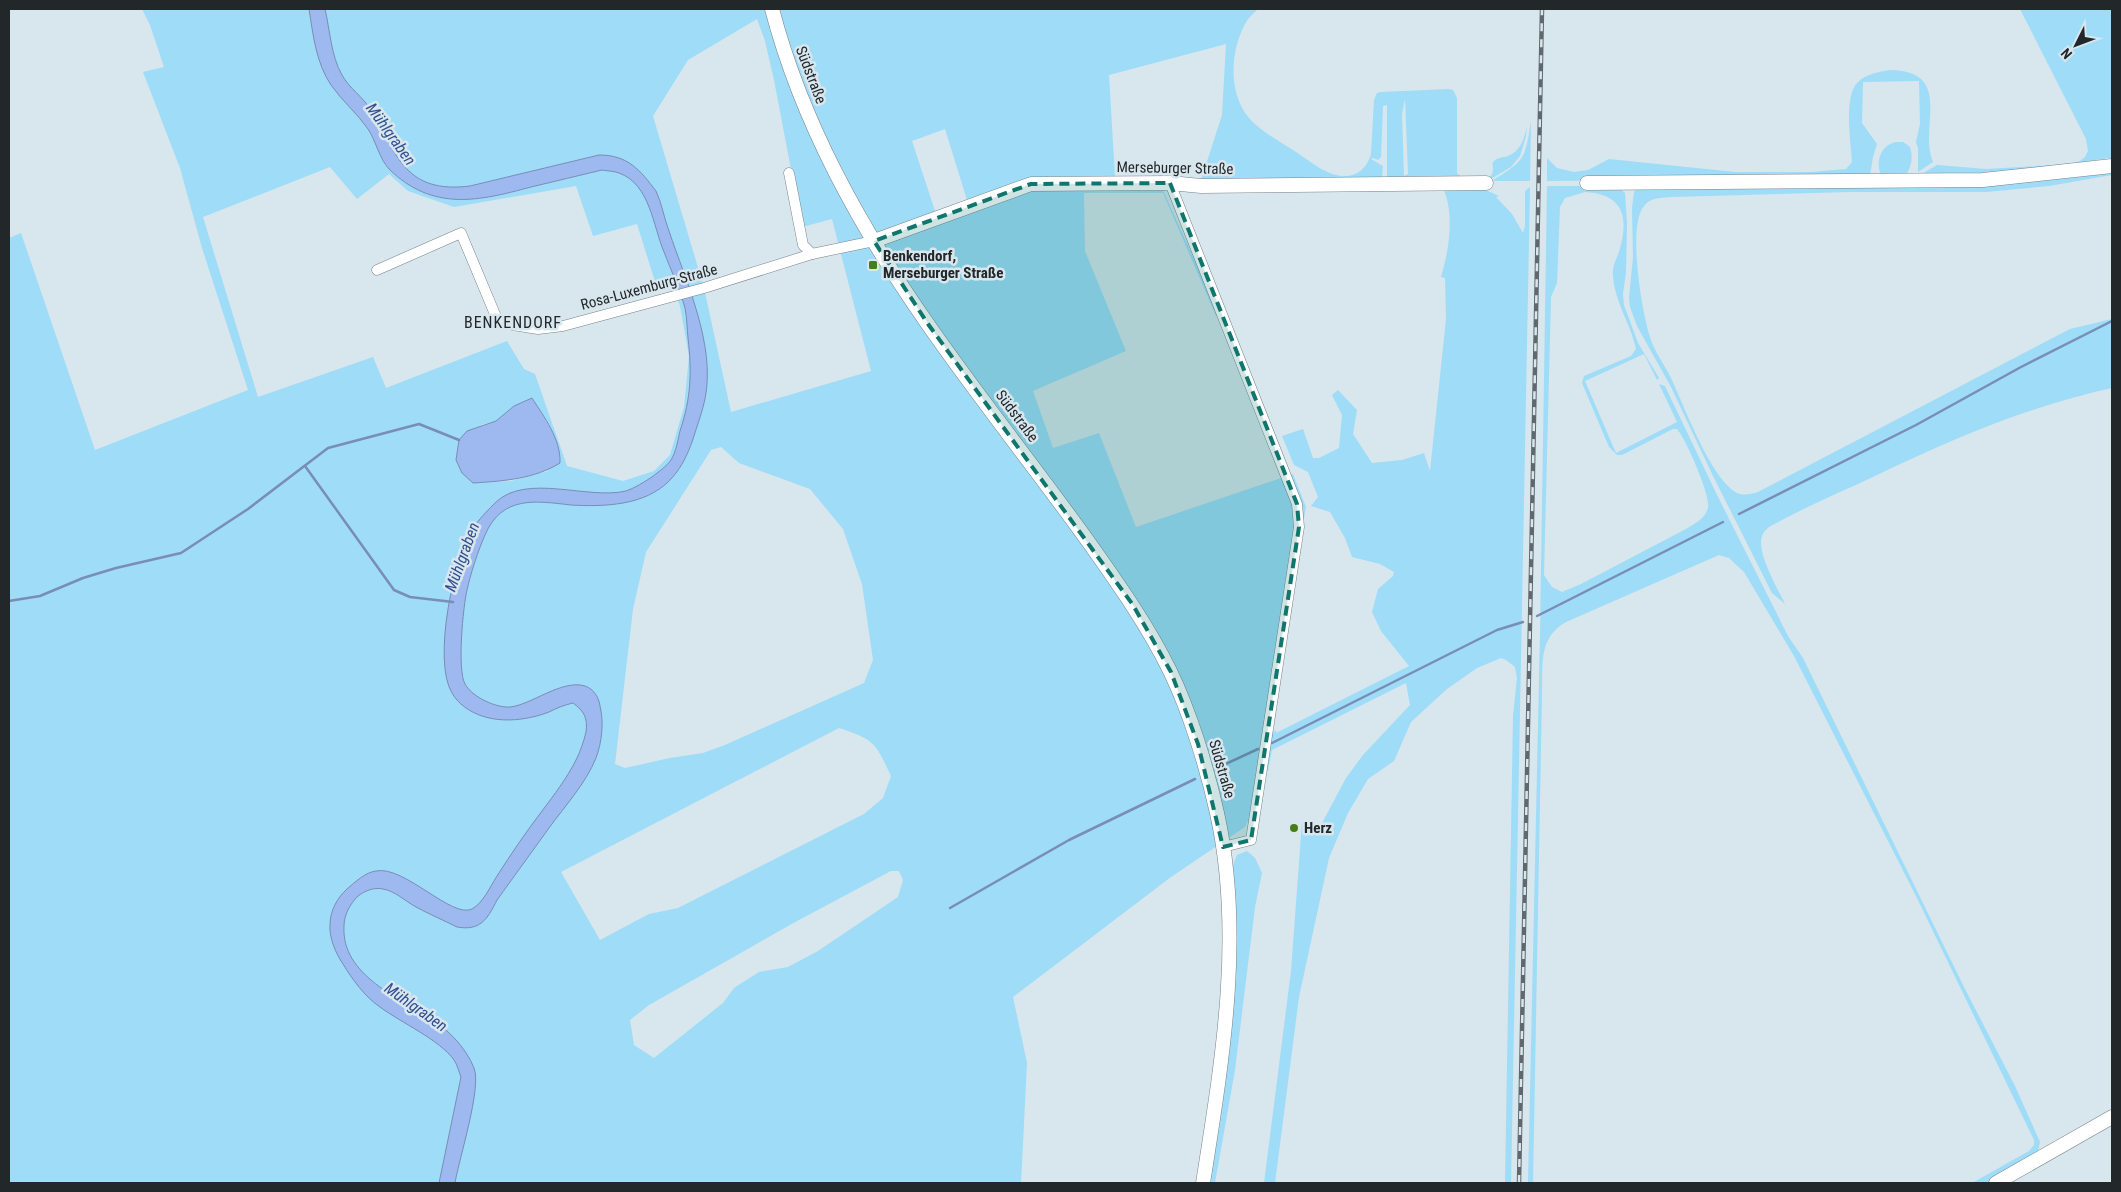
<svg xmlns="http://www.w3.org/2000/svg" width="2121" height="1192" viewBox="0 0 2121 1192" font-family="'Roboto Condensed',sans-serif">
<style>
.green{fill:#9edcf8;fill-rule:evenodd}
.water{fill:#9eb9f0;stroke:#798db5}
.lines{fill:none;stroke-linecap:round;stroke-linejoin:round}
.stream{stroke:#798db5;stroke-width:2.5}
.street-casing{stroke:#778389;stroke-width:11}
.secondary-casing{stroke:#778389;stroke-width:15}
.street{stroke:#fff;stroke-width:10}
.secondary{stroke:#fff;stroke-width:14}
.rail-casing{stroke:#60686d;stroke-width:4.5}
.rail{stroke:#d8e6ed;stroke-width:2.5;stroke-dasharray:8;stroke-linecap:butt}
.marked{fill:#0f766e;fill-opacity:0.2;stroke:#0f766e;stroke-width:4;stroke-dasharray:10 6;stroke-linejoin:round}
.poi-dot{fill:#457e17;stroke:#d8e6ed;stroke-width:2}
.labels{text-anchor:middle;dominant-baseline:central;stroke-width:5;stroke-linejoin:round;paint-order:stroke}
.street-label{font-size:15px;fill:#22272a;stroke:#d8e6ed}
.poi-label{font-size:15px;font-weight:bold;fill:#22272a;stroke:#d8e6ed;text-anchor:start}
.water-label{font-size:16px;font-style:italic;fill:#314e90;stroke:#d8e6ed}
.neighbourhood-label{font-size:16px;letter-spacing:1px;fill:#22272a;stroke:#d8e6ed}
</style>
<rect width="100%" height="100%" fill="#d8e6ed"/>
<g class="green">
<path d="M142,9H1258C1254,13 1248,18 1245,24C1230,52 1228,93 1249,118C1261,132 1281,142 1296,152C1311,162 1328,177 1347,176C1360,175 1368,165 1371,154L1374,100L1377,93L1381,92L1449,89L1453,90L1457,98V173L1461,177C1469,178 1489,182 1492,174C1494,170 1492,166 1493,162C1497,157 1502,158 1508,156C1521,151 1525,137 1527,125L1526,136L1520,156L1511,167L1489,180L1387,181V105L1383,106L1381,157L1378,160L1373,158L1371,159L1383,166L1382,178L1201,180L1222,115L1226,44L1109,75L1115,177H1033L1023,192L1041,188H1162L1220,317L1216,316L1163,193H1084L1085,251L1126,351L1033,391L1053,448L1099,433L1136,527L1293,474L1306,507L1249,819L1245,827L1171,877L1013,997L1027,1063L1021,1183H9V238L21,233L95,450L248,390L202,248L180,168L143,72L164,67L150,25ZM757,19L765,41L774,80L802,227L832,219L871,371L731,412L704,288L653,116L688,60ZM1405,99L1408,174L1404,176L1402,114ZM945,129L967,200L935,211L912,141ZM330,167L357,199L389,174L408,191L454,207L576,186L593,236L637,224L658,291L674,289L680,306L689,356L684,407L670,455L654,471L623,481L567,466L535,374L524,369L507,341L386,388L373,357L258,397L203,217ZM496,421L548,471L511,481L473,483L481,425ZM721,447L739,463L810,489L843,529L862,584L873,660L864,683L725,745L703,753L670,758L625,768L615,764L633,609L646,552L711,450ZM839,728C875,740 875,742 891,776L883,798L864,814L678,908L649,914L600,940L561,872ZM891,871H899L903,880L898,897L818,951L788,967L759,972L734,988L723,1003L654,1058L634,1045L630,1020L649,1005L797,921Z"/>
<path d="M2020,9H2112V161L2109,158L1993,176L1920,175L1937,165L1986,169L2071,164L2080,161L2085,157L2088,151L2086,139Z"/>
<path d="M1890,70C1955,71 1918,128 1933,162L1918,172V148L1916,142L1920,124L1919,81L1863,82L1862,123L1877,144L1873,157L1870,175L1795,179L1547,181V158L1557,168L1574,172L1588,170L1609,159L1735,172H1812L1846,169L1852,162C1851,142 1843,96 1858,82C1866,74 1879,72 1890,70Z"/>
<path d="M1531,121L1530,181H1492C1525,160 1525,160 1531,121Z"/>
<path d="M1896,142H1903L1910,147C1913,156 1912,166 1906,175H1881C1875,161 1881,145 1896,142Z"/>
<path d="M2112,168V175L2049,186L1986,192H1850L1672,197C1662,198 1650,197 1644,206C1627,226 1642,312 1650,337C1654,351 1664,364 1671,378C1685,408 1706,466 1730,488C1739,497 1748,495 1758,492L2070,329L2112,319V388C2026,407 1952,439 1873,477C1838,493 1803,508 1769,527C1766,530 1763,532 1762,536C1756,552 1778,589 1785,604L1772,593L1713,476L1671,387L1637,326L1630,307L1629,298L1633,257L1632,208L1634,192L1638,187L1910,184Z"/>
<path d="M1547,186H1617L1625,193L1627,223L1626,272L1623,294L1624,305L1638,343L1659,378L1657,380L1644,354L1585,381L1616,453L1677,422L1659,384L1665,386L1717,495L1788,636L1803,658L1965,989L2015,1086L2040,1142L2038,1152L2031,1159L1988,1183H1972L2029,1151L2034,1145V1140L1916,896L1794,656L1744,572L1729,558L1719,555L1566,622C1538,638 1543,664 1542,693L1533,1183H1528L1540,634ZM1585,192C1625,194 1629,219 1619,252C1616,260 1612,267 1613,275C1614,301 1631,324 1636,349L1631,356L1584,376L1582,383L1609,447L1617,455H1622L1673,429H1677C1686,439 1711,496 1708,508C1705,519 1694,524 1686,529L1581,584L1562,592L1552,587L1544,575L1551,297L1557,283L1560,207L1565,198Z"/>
<path d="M1479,187L1499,196L1496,197L1512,214L1523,233L1525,226V191L1530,187L1511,1183H1505L1513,716L1517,678L1515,667L1506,660L1501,658L1477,668L1447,689L1411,722L1394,761L1368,779L1348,813L1329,858L1299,997L1275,1183H1264L1291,971L1302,822L1321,825L1346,778L1363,755L1410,705L1406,683L1272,750L1268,771H1265L1271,734L1276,730V733L1409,666L1381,631L1372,612L1378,589L1393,576L1394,572L1380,564L1352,557L1345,538L1330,512L1311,506L1318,497L1308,472L1294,465L1282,436L1303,429L1313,458H1319L1339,448L1342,415L1332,395L1338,390L1357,410L1353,434L1372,463L1402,460L1424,453L1430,471L1446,319L1445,278L1441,277C1449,250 1455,214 1443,188Z"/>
<path d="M1247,851L1255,858L1262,873L1255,907L1235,1070L1215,1183H1207L1231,870L1237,855Z"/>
</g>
<g class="water">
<path d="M309,9H325C330,30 331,56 342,75C349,88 363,97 371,110C397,156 406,194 470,186L599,155C628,155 640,170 656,191C662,204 664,218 669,231C686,282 716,345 705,399C702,413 697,426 693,439C681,475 662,496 623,503C606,506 588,506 571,505C536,501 502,495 485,535C478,551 471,572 467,590C463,607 457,670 465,684C472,697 496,708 510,707C531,705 562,679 585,686C594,689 599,698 600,706C604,722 602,742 596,758C586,783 565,806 549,828C532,852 514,876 497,900C487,920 480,931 457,927C443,920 429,914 416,907C405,901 395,891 383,889C373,887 365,891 358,896C350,904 344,915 344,926C341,976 401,998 435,1022C451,1032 467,1050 474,1068C482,1087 459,1159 455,1183H439L461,1077C459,1072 457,1064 454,1060C440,1040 400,1022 380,1007C365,997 352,979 343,964C336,954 329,938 330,925C330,911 337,898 347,889C355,882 366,872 376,871C404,865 452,919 472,909C483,903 490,887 497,876C511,854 526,832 542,811C554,795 567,778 576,760C580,752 584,741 586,732C588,718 584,711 573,703C564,705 557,708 549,712C528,720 503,723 482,716C470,712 458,704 452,693C432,660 454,554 476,524C482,516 489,509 496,502C527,473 588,500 626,491C635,488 644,482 652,477C658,472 667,466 671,460C676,452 678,440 680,431C691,398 692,373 688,338C687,328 687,318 685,308C680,290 671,270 664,252C653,226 650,184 619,173C614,171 607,171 602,170C578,176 555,181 531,187C479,201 433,212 389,169C379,158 376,141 368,129C357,113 342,101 331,85C316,63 313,34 309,9Z"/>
<path d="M532,398C544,417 561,439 560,463C534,479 504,481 473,483L462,473L456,460L459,440L467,431L496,421L514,406Z"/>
</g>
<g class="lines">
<g class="stream">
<path d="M305,466L394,590L410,597L453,602"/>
<path d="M1739,514L1916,425L2021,367L2112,321"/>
<path d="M9,601L40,596L83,578L116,568L181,553L248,509L328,448L419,424L459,440"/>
<path d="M1537,616L1723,522"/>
<path d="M1272,743L1497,630L1523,622"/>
<path d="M1217,768L1258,749"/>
<path d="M950,908L1069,840L1195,779"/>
</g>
<g class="street-casing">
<g id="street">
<path d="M789,173L803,245L812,254"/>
<path d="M1170,183L1297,504L1299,527L1251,840L1223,847"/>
<path d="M377,270L461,233L497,319L513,325L538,329L563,326L704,288L812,254L874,241"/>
</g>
</g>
<g class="secondary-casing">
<g id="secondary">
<path d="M772,9C802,123 860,227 927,323C979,398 1037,470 1090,544C1119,585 1148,626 1170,671C1190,712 1207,768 1217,813C1244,935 1222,1062 1203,1183"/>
<path d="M1587,183L1983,180L2112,166"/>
<path d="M874,241L1031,184L1170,183L1201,186L1486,183"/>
<path d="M1996,1183L2112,1117"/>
</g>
</g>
<use href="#street" class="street"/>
<use href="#secondary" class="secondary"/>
<g class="rail-casing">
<path id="rail" d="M1519,1183L1542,9"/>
</g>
<use href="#rail" class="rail"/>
</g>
<path class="marked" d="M1170,183L1297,504L1299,527L1251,840L1223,847L1198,744L1171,672L1133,605L928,324L874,241L1031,184Z"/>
<g class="poi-dot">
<rect x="868" y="260" width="10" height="10" rx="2.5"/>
<circle cx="1294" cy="828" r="5"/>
</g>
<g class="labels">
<g class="street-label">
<text transform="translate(811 75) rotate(69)">Südstraße</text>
<text transform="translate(1175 168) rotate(1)">Merseburger Straße</text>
<text transform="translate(649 287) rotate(-15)">Rosa-Luxemburg-Straße</text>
<text transform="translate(1017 416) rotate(53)">Südstraße</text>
<text transform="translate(1222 769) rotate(74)">Südstraße</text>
</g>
<g class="poi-label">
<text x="883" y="256">Benkendorf,<tspan x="883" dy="17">Merseburger Straße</tspan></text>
<text x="1304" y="828">Herz</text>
</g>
<g class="water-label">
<text transform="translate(391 134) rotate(54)">Mühlgraben</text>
<text transform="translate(462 557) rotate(-70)">Mühlgraben</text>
<text transform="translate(416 1007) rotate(35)">Mühlgraben</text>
</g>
<g class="neighbourhood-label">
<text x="513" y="322">BENKENDORF</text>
</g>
</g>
<rect width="2121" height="1192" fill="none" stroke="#22272a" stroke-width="20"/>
<g transform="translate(2076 45) rotate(228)" stroke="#d8e6ed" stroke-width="4" paint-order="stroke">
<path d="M0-4L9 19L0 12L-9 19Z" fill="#22272a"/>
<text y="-8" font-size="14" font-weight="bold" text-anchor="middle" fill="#22272a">N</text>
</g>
</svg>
